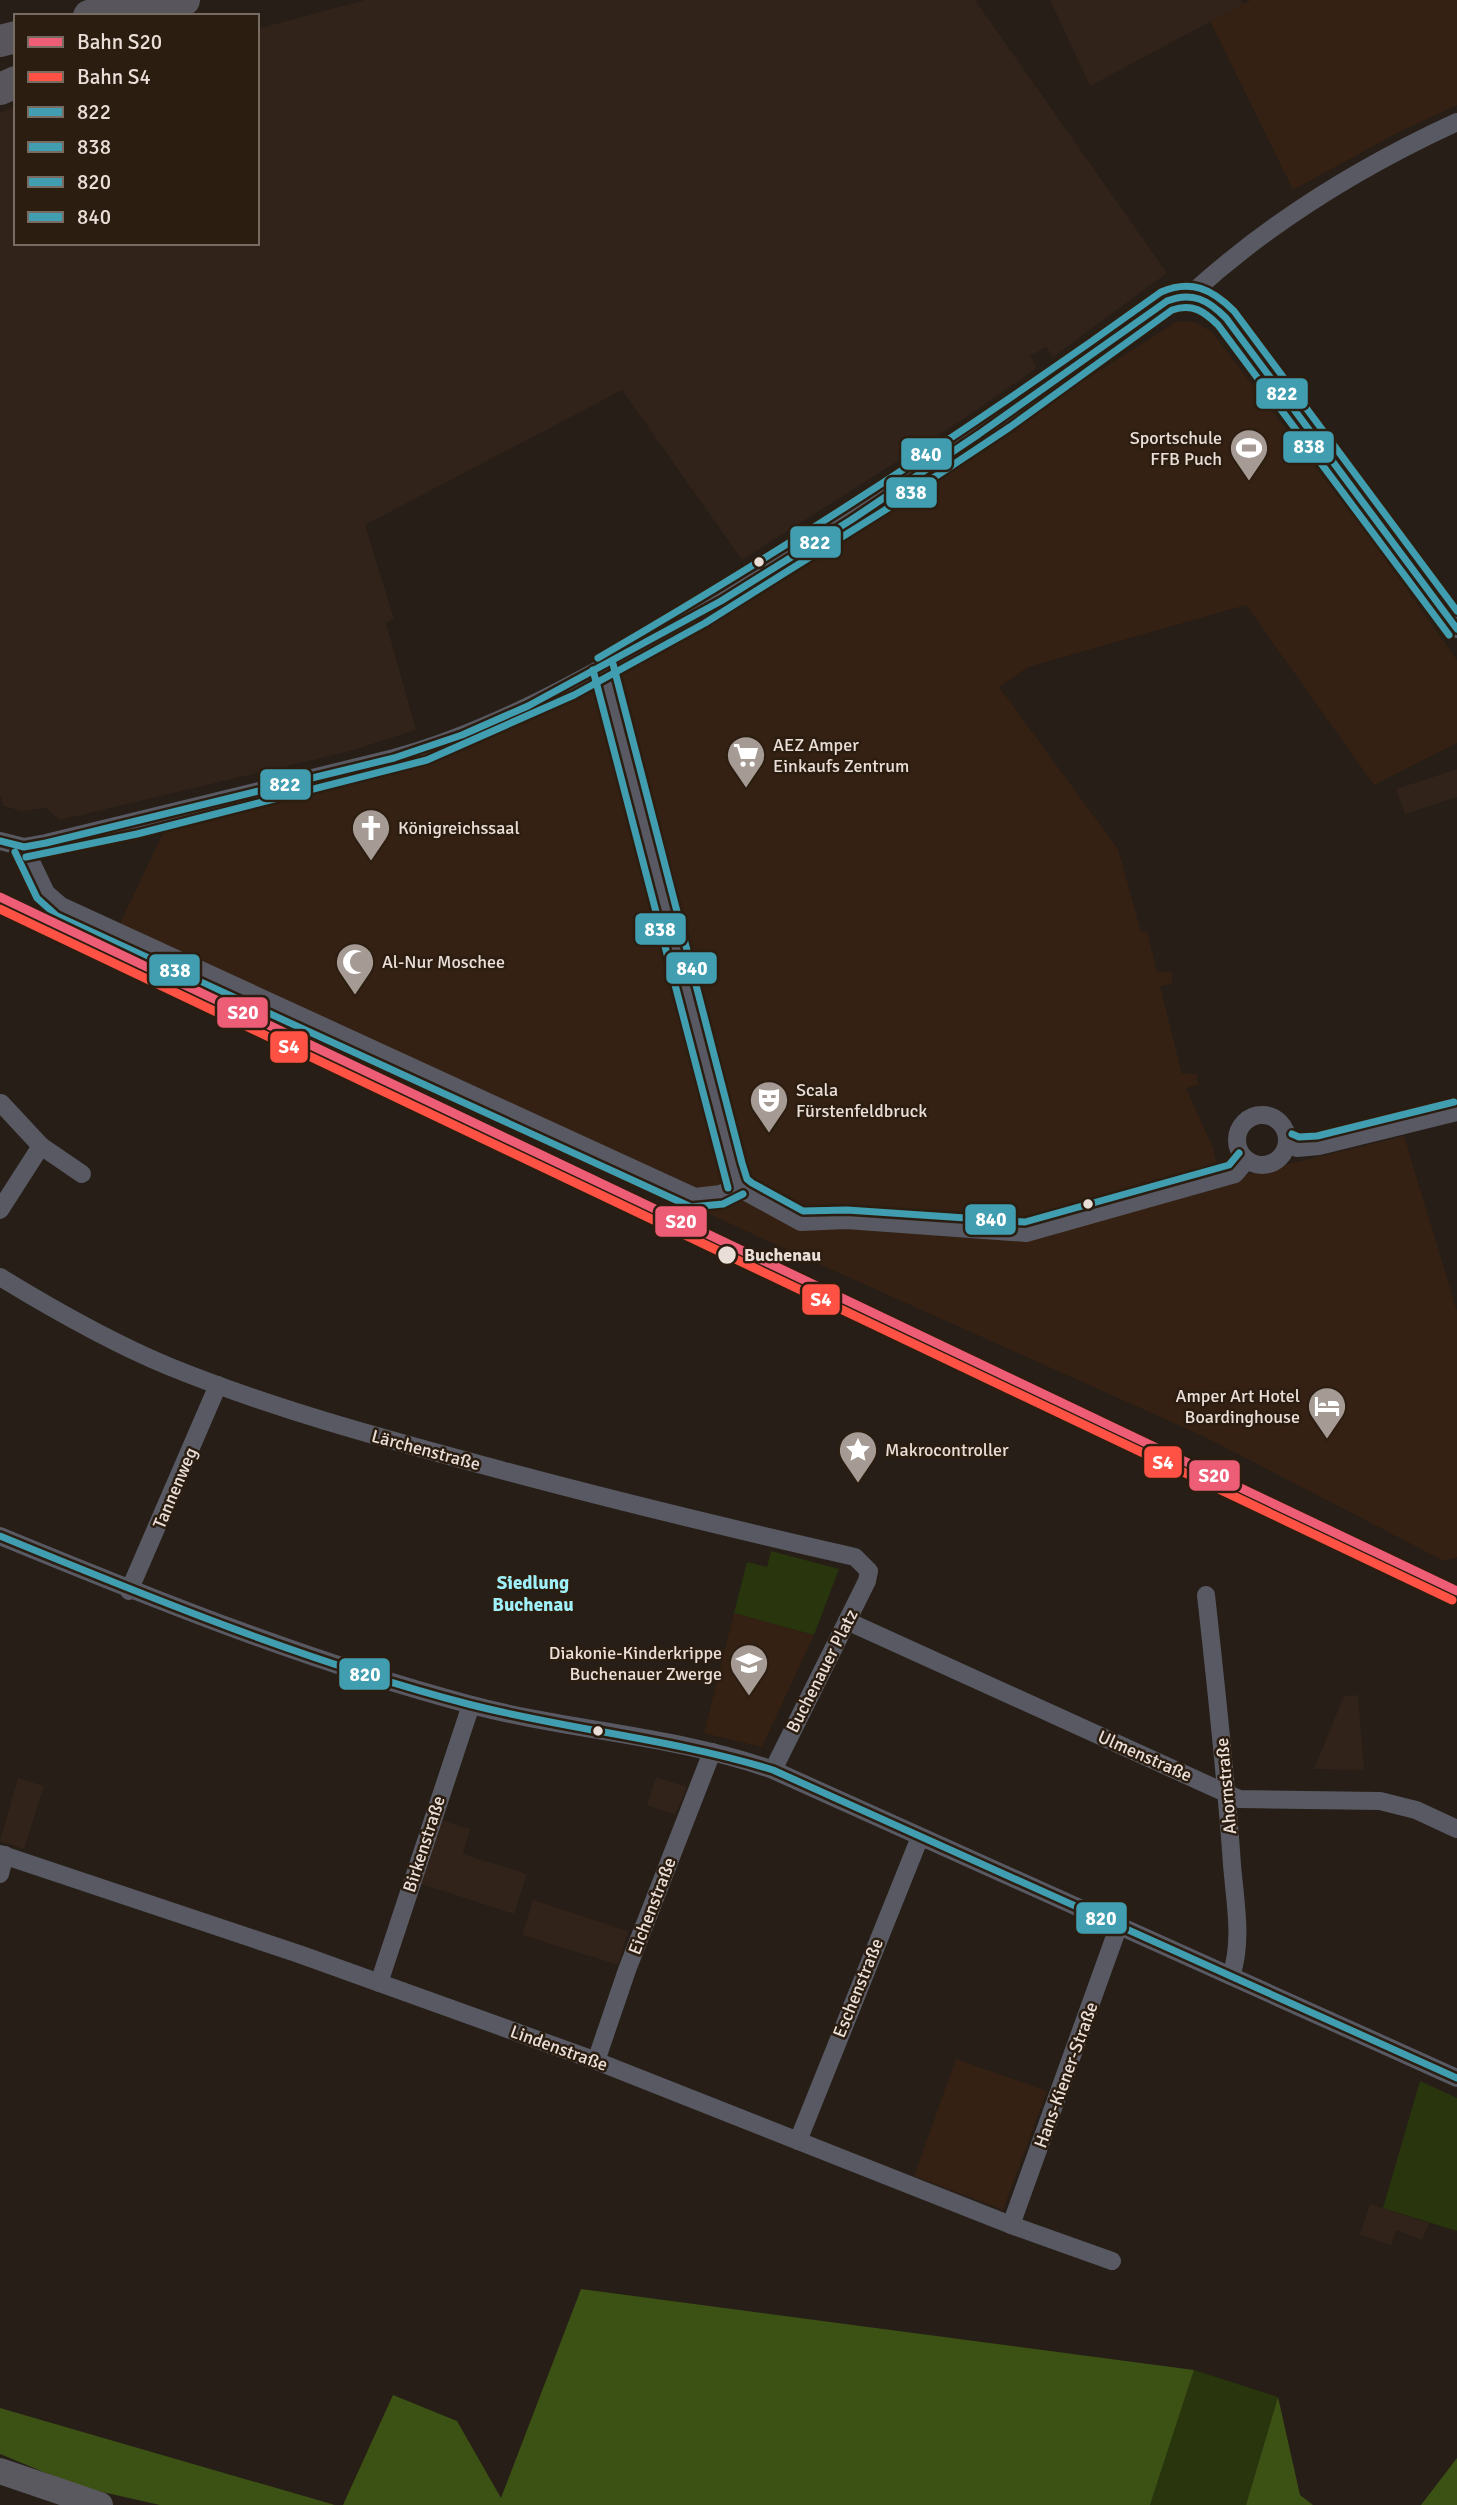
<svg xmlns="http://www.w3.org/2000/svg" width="1457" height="2505" viewBox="0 0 1457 2505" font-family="Signika,sans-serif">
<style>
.built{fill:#342113}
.industrial{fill:#312319}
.green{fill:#28350d}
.forest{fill:#3c5114}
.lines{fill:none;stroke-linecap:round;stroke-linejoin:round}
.street{stroke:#585962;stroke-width:18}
.primary{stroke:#5b5960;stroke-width:26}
.highway{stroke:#58555c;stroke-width:32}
.bus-1-casing{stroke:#2c1d11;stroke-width:12}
.bus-2-casing{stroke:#2c1d11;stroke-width:12}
.bus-3-casing{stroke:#2c1d11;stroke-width:12}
.bus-4-casing{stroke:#2c1d11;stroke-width:12}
.bus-1{stroke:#409eb0;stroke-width:7}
.bus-2{stroke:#409eb0;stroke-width:7}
.bus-3{stroke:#409eb0;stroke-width:7}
.bus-4{stroke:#409eb0;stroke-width:7}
.rail-1-casing{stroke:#2c1d11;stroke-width:14}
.rail-2-casing{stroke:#2c1d11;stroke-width:14}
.rail-1{stroke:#ed5e76;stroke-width:9}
.rail-2{stroke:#ff5245;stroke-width:9}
.bus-dot{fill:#eadfd8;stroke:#2c1d11;stroke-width:2.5}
.labels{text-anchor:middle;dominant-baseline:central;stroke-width:5;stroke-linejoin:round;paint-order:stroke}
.poi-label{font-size:18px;fill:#eadfd8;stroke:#2c1d11;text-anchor:start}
.stop-label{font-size:18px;font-weight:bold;fill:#eadfd8;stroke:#2c1d11;text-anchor:start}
.street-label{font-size:18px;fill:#eadfd8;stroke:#2c1d11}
.neighbourhood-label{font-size:19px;font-weight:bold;fill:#9ff0f9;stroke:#2c1d11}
.line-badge{stroke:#2c1d11;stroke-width:2.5}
.badge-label{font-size:19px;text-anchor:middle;font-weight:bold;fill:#fff}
</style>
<rect width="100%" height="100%" fill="#261e17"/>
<g class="built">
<path d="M1251,0H1457V105L1397,133L1293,190L1210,21Z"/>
<path d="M1176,322H1195L1212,332L1379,550L1457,660V743L1374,785L1246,605L1028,667L999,687L1118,849L1141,932L1147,931L1157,972H1172V983L1160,986L1182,1074H1197L1198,1085L1186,1088L1213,1148L1219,1171L1215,1182L1404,1136L1457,1311V1557L1444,1561L1205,1437L761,1238L114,936L164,831L419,763L617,677Z"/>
<path d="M734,1613L814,1635L762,1747L704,1733Z"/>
<path d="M956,2059L1047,2091L1003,2210L914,2176Z"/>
</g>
<g class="industrial">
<path d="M365,0H975L1167,273L1053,357L1046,347L1030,356L1037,368L956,424L742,560L622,390L365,525L394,619L386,623L416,730L350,751L60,820L46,808L22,811L3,806L0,794V113L16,106V243H257V29Z"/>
<path d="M1050,0H1241L1243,4L1090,86Z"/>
<path d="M1457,769V797L1405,814L1396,789Z"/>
<path d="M1358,1695L1364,1770L1314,1769L1344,1696Z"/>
<path d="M656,1777L687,1787L675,1815L647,1805Z"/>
<path d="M18,1778L44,1786L24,1849L0,1841Z"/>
<path d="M441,1820L470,1829L463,1854L527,1874L514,1914L421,1884Z"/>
<path d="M533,1900L628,1931L618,1965L522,1935Z"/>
<path d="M1370,2204L1429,2223L1422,2240L1396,2230L1391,2245L1360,2235Z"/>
</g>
<g class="green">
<path d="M771,1551L839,1569L814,1635L734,1613L747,1562L767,1567Z"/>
<path d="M1420,2081L1457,2098V2231L1383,2208Z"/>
<path d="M1194,2370L1278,2397L1246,2505H1150Z"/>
</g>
<g class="forest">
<path d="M581,2289L1194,2370L1150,2505H343L393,2395L457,2421L501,2498Z"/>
<path d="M1278,2397L1300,2495L1313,2505H1246Z"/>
<path d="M0,2408L335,2505H160L80,2487L0,2454Z"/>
<path d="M1457,2458V2505H1421Z"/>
</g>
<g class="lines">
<g class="street">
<path d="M1191,294C1271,221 1359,167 1457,122"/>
<path d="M603,667L732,1166L738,1185L746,1192L801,1222L846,1220L1026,1233L1235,1174L1247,1160"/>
<path d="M0,841L24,847L46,843L394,758C486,733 572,685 654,639C833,539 1001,421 1167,301C1193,289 1207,299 1226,318L1457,629"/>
<path d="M24,847L46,893L61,906L695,1197L721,1194L738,1185"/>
<circle cx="1262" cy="1140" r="25"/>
<path d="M1287,1143L1297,1148L1319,1146L1457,1112"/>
<path d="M41,1146L82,1174"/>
<path d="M0,1210L41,1146L1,1103"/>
<path d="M0,1277C54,1310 110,1342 168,1366C271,1408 378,1437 486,1466C608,1499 732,1529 855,1557L869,1571L867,1581L773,1770"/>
<path d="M0,1536C153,1599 307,1661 468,1704C568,1731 674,1735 773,1770L1457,2078"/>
<path d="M129,1591L218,1385"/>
<path d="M1206,1595C1216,1685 1226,1775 1232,1865C1235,1901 1243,1942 1231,1976"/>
<path d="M847,1621L1239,1799L1380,1801L1416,1810L1457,1829"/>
<path d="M0,1854L299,1954L591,2059L1011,2225L1112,2261"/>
<path d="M0,1874L5,1855"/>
<path d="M379,1983L471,1705"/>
<path d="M596,2061L627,1970L712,1752"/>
<path d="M798,2141L920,1837"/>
<path d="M1011,2225L1119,1925"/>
</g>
<path class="primary" d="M0,2471L100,2505"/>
<g class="highway">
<path d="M89,16L146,0"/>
<path d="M161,16L184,0"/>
<path d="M0,41L16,37"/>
<path d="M0,89L16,82"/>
</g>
<g class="bus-1-casing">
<path id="bus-1" d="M0,841L24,847L46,843L394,758L462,735L528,706L721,601L851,520L979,434L1167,301C1192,291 1208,300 1226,318L1457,629"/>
</g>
<g class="bus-2-casing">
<g id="bus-2">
<path d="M593,670L728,1188"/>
<path d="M15,852L37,898L57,916L691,1207L723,1204L743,1194"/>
<path d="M26,857L137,834L427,760L574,695L705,623L885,510L1010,427L1172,310C1192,303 1204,311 1218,325L1449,635"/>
</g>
</g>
<g class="bus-3-casing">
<path id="bus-3" d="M0,1536C153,1599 308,1662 468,1704C569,1730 673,1739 773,1770L1457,2078"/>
</g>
<g class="bus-4-casing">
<g id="bus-4">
<path d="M598,658C792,546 979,423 1161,292C1191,279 1212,289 1234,311L1457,611"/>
<path d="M613,664L742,1163L747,1179L752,1183L803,1211L847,1210L1025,1222L1229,1165L1239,1153"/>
<path d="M1292,1134L1299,1137L1317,1136L1454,1102"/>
</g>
</g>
<use href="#bus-1" class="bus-1"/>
<use href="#bus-2" class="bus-2"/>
<use href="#bus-3" class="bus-3"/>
<use href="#bus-4" class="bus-4"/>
<g class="rail-1-casing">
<path id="rail-1" d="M0,897L1457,1591"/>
</g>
<g class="rail-2-casing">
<path id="rail-2" d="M0,909L1452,1600"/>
</g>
<use href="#rail-1" class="rail-1"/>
<use href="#rail-2" class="rail-2"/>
</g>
<defs>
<g id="stadium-pin" transform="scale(2.0125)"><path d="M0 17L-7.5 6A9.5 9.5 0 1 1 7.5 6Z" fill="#a59b94" stroke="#2c1d11"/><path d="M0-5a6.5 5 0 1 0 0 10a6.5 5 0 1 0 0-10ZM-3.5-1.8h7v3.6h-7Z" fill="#fff"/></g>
<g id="supermarket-pin" transform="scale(2.0125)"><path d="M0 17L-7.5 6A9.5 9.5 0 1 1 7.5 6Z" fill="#a59b94" stroke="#2c1d11"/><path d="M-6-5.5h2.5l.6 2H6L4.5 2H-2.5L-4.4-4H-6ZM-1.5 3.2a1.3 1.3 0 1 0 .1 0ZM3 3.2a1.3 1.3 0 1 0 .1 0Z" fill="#fff"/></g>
<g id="church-pin" transform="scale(2.0125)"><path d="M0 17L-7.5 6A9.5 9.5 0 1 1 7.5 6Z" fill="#a59b94" stroke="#2c1d11"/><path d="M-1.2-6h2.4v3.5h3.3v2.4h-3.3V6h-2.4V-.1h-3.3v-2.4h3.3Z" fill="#fff"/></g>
<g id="mosque-pin" transform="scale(2.0125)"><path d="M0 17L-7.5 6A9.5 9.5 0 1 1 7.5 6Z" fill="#a59b94" stroke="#2c1d11"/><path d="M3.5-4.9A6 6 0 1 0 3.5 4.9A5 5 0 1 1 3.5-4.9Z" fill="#fff"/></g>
<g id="theatre-pin" transform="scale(2.0125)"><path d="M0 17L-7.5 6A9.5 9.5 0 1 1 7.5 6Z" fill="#a59b94" stroke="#2c1d11"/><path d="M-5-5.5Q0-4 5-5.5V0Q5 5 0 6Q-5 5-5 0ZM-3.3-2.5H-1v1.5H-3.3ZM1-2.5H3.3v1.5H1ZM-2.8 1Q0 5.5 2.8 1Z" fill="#fff"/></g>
<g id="hotel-pin" transform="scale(2.0125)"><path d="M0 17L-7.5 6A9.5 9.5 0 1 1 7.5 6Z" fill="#a59b94" stroke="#2c1d11"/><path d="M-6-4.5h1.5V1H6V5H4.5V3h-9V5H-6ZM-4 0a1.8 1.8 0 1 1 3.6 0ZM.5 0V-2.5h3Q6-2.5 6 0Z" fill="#fff"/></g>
<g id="sight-pin" transform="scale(2.0125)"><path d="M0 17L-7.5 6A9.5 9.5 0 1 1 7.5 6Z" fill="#a59b94" stroke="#2c1d11"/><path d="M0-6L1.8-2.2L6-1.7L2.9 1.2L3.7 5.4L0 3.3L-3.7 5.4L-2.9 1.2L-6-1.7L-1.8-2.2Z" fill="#fff"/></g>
<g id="school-pin" transform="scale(2.0125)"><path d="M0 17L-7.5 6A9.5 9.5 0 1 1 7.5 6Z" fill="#a59b94" stroke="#2c1d11"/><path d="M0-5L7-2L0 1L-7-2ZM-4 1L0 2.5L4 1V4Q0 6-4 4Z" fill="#fff"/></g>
</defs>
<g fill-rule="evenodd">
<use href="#stadium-pin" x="1249" y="448"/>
<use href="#supermarket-pin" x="746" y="755"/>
<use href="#church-pin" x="371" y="828"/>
<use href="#mosque-pin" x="355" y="962"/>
<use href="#theatre-pin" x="769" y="1100"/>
<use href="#hotel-pin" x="1327" y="1406"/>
<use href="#sight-pin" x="858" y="1450"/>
<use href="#school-pin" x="749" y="1663"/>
</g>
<g class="bus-dot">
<circle cx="759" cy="562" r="6"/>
<circle cx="1088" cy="1204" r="6"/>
<circle cx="727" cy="1255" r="10"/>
<circle cx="598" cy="1731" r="6"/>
</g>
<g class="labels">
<g class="poi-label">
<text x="1222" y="438" text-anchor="end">Sportschule<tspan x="1222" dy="21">FFB Puch</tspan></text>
<text x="773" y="745">AEZ Amper<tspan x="773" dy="21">Einkaufs Zentrum</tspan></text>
<text x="398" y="828">Königreichssaal</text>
<text x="382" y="962">Al-Nur Moschee</text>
<text x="796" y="1090">Scala<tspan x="796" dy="21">Fürstenfeldbruck</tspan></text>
<text x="1300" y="1396" text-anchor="end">Amper Art Hotel<tspan x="1300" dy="21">Boardinghouse</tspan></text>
<text x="885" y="1450">Makrocontroller</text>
<text x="722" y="1653" text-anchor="end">Diakonie-Kinderkrippe<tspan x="722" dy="21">Buchenauer Zwerge</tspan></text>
</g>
<g class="stop-label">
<text x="744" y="1255">Buchenau</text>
</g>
<g class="street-label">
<text transform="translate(426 1450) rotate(15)">Lärchenstraße</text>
<text transform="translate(175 1488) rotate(-67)">Tannenweg</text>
<text transform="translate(822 1671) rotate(-63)">Buchenauer Platz</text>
<text transform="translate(1145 1756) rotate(24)">Ulmenstraße</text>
<text transform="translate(1226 1786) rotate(-95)">Ahornstraße</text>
<text transform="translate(424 1844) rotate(-72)">Birkenstraße</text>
<text transform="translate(652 1906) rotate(-69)">Eichenstraße</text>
<text transform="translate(858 1988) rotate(-68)">Eschenstraße</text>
<text transform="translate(559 2048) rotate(20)">Lindenstraße</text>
<text transform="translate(1066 2075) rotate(-70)">Hans-Kiener-Straße</text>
</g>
<g class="neighbourhood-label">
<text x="533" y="1583">Siedlung<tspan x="533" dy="22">Buchenau</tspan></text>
</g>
</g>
<g class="line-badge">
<rect x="1255" y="377" width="54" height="33" rx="7" fill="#409eb0"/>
<rect x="1282" y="430" width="53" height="34" rx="7" fill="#409eb0"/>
<rect x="900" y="437" width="53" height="34" rx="7" fill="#409eb0"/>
<rect x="885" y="476" width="53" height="33" rx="7" fill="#409eb0"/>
<rect x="789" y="525" width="53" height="34" rx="7" fill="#409eb0"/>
<rect x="259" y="768" width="53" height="33" rx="7" fill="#409eb0"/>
<rect x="634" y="912" width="53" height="34" rx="7" fill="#409eb0"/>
<rect x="665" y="951" width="53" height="34" rx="7" fill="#409eb0"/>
<rect x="148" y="953" width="53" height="34" rx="7" fill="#409eb0"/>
<rect x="216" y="996" width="53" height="33" rx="7" fill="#ed5e76"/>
<rect x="269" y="1030" width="40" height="34" rx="7" fill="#ff5245"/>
<rect x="964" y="1203" width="53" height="33" rx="7" fill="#409eb0"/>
<rect x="654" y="1205" width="54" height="33" rx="7" fill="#ed5e76"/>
<rect x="801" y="1283" width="40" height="33" rx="7" fill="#ff5245"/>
<rect x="1143" y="1445" width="40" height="34" rx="7" fill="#ff5245"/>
<rect x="1188" y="1459" width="53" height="33" rx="7" fill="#ed5e76"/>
<rect x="338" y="1657" width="53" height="34" rx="7" fill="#409eb0"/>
<rect x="1075" y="1901" width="53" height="34" rx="7" fill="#409eb0"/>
</g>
<g class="badge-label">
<text x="1282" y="400">822</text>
<text x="1309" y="453">838</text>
<text x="926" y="461">840</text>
<text x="911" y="499">838</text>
<text x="815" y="549">822</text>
<text x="285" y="791">822</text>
<text x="660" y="936">838</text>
<text x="692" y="975">840</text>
<text x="175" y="977">838</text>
<text x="243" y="1019">S20</text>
<text x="289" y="1053">S4</text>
<text x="991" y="1226">840</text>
<text x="681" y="1228">S20</text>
<text x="821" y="1306">S4</text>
<text x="1163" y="1469">S4</text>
<text x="1214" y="1482">S20</text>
<text x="365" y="1681">820</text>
<text x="1101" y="1925">820</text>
</g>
<rect x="14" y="14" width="245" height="231" fill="#2c1d11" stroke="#786b61" stroke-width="2"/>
<rect x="28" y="37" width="35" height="10" fill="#ed5e76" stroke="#786b61" stroke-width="2"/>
<text x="77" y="49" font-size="21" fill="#eadfd8">Bahn S20</text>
<rect x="28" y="72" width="35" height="10" fill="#ff5245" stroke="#786b61" stroke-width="2"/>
<text x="77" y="84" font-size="21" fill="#eadfd8">Bahn S4</text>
<rect x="28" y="107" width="35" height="10" fill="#409eb0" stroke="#786b61" stroke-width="2"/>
<text x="77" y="119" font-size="21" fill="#eadfd8">822</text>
<rect x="28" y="142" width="35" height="10" fill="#409eb0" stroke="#786b61" stroke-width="2"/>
<text x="77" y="154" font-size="21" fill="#eadfd8">838</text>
<rect x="28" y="177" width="35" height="10" fill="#409eb0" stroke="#786b61" stroke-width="2"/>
<text x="77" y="189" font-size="21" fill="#eadfd8">820</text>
<rect x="28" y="212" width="35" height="10" fill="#409eb0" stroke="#786b61" stroke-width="2"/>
<text x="77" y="224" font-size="21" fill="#eadfd8">840</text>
</svg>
